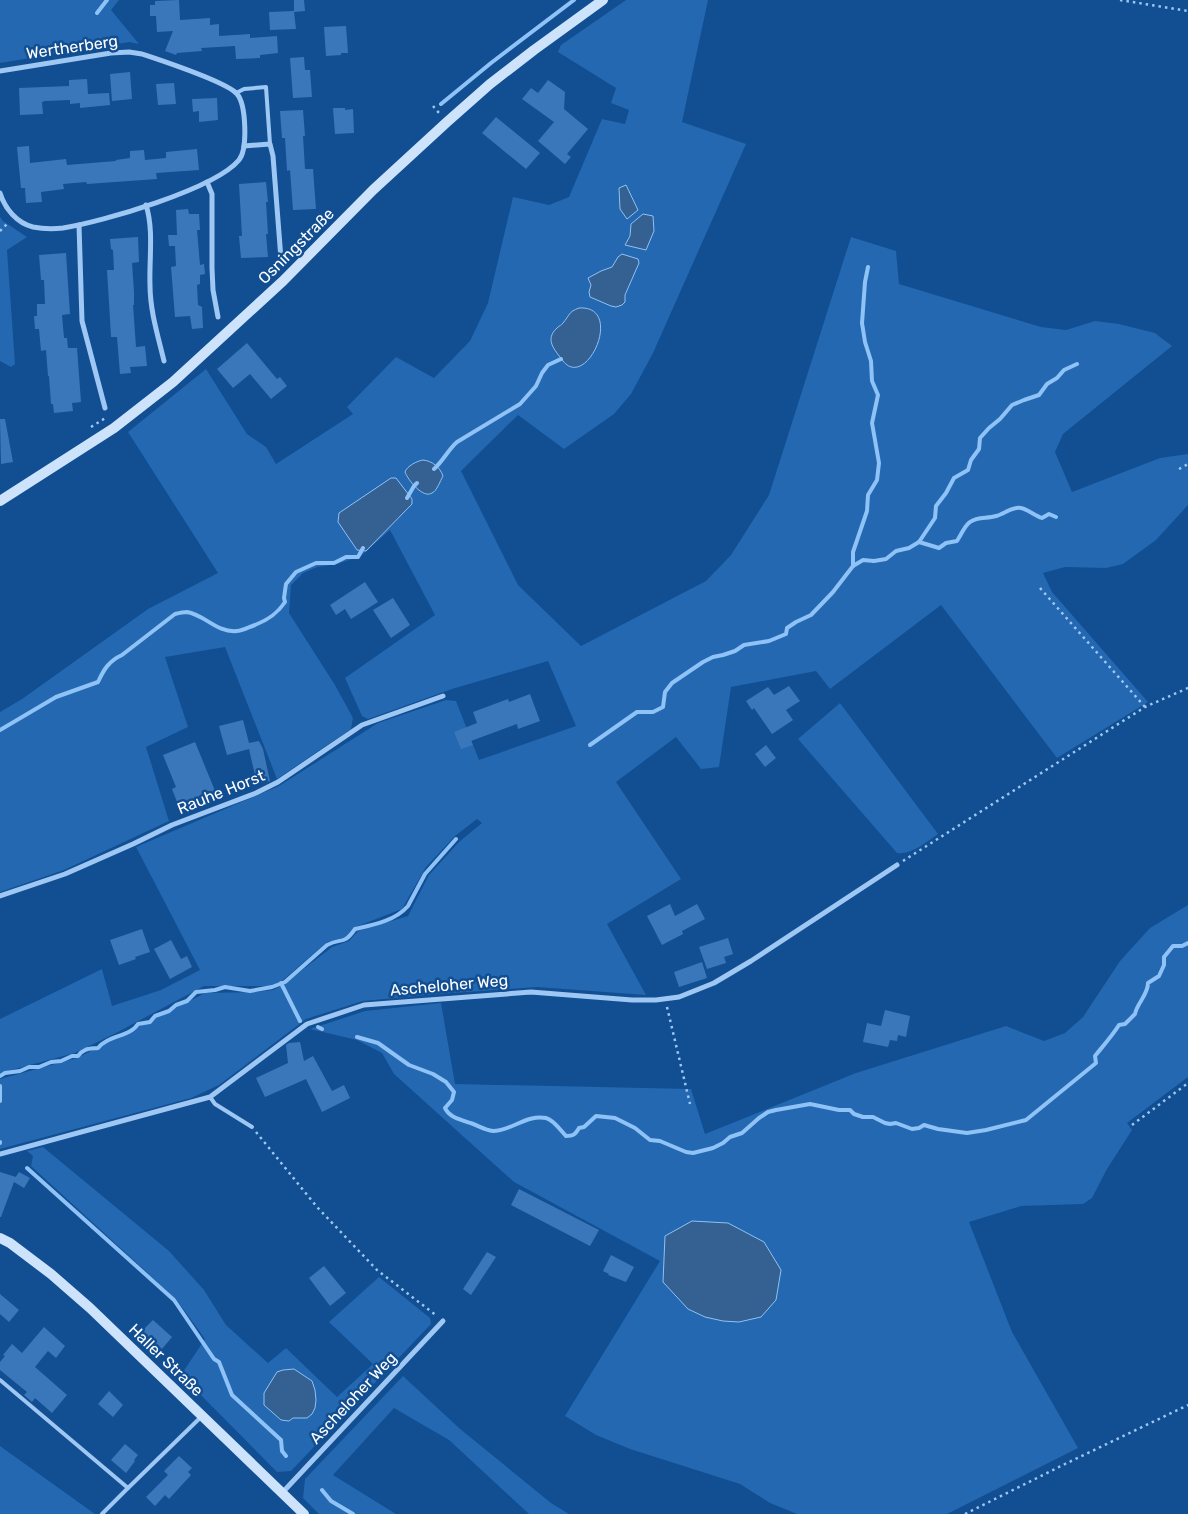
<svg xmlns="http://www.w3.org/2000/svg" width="1188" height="1514" viewBox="0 0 1188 1514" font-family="Rubik,sans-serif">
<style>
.green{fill:#2368b1}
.water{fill:#346092;stroke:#8fc2f6}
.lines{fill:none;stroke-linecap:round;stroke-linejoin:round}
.stream{stroke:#8fc2f6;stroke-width:4}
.building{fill:#3a77ba}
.path{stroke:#9ec7f3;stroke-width:2.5;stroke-dasharray:2.5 4;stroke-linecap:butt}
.lane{stroke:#9ec7f3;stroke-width:4}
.street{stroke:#9ec7f3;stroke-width:5}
.secondary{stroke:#cde3fc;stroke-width:10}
.labels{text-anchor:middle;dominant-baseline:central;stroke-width:5;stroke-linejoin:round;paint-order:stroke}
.street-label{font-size:16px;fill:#fff;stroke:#114e92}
</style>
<rect width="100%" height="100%" fill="#114e92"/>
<g class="green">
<path d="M0,0H119L111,10L139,44L130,42L110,45L0,63Z"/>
<path d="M626,0H708L682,122L746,144L653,353L631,394L614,414L564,449L518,415L461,471L518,585L581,646L706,581L731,555L769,495L851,237L896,251L899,284L1041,327L1066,330L1095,321L1119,324L1155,333L1172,346L1063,434L1055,452L1072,492L1160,458L1188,454V505L1156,540L1123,564L1106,568L1065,567L1043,573L1052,592L1148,702L1057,758L941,605L830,689L816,671L731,687L719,767L701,769L676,737L616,782L681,879L607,924L646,995L537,987L438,994L363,1001L306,1019L219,1085L191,1098L0,1149V1079L77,1058L205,993L256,992L273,990L283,985L332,947L349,941L358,931L408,916L429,875L459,842L482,823L477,819L455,836L426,867L402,909L353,928L346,937L327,942L283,980L272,986H204L116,1033L75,1053L0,1073V1019L102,969L112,1006L161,990L200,970L136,847L279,786L378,723L446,700L456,701L479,760L576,726L548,661L452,689L368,719L362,716L345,678L435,615L390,530L361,556L337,564L317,567L303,573L291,585L289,613L335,685L353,718L351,729L277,779L225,647L165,657L188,727L146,747L169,821L64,870L0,892V712L22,699L148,609L218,573L128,432L206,369L247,434L266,447L276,464L353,414L347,407L396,357L434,378L470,341L488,303L513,197L549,205L569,197L602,119L625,124L629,110L611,103L616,88L558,52L561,45Z"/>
<path d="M0,217L3,221L27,237L7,250L15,364L11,367L0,361Z"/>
<path d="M840,703L938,834C926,842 912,855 897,853L798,739Z"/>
<path d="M1188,905V1077L1127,1123L1132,1130L1107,1169L1092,1198L1083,1204L1021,1206L969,1222L1012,1332L1078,1448L947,1514H797L770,1503L740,1484L630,1449L596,1435L565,1416L660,1261L514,1182L394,1074L382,1053L357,1040L310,1029L365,1011L441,1003L455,1084L691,1089L705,1134L856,1073L1006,1026L1044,1041L1065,1033L1083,1017L1120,961L1150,928Z"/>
<path d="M43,1147L169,1251L204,1290L226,1325L268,1363L286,1348L337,1397L373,1364L329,1322L379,1277L430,1318L431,1324L291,1471L277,1472L181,1375L205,1339L176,1299L31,1166L33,1156L27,1151Z"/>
<path d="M403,1376L459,1428L551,1503L569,1514H529L449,1440L394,1408L333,1475L396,1514H319L303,1498L305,1479Z"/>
<path d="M0,1446L95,1514H0Z"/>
</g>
<g class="water">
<path d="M626,185L638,210L627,219L620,209L619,188Z"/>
<path d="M643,214L653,216L654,231L646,250L625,245L630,236L631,224Z"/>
<path d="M622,254L638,259L639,263L625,295V302L622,305L616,307L611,306L590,297L589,292L591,285L588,278L601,271L612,267L618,257Z"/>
<path d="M579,308C625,305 587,391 563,361C555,350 544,340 557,328C560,325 561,326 563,323C570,315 568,312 579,308Z"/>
<path d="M423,460C432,461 440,467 443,476C440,481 437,491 432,493C423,499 408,480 405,472C407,466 417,461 423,460Z"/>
<path d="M391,478H396L412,499V504L366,551L357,550L338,522L339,513Z"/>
<path d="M692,1221L728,1223L764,1242L781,1270L776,1300L761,1317L739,1322L723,1321L705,1317L688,1309L663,1282L665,1236Z"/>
<path d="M294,1369L312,1381L315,1390L316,1400L315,1408L312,1414L307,1418H293L289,1421L281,1420L264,1405V1393L277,1372L283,1370Z"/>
</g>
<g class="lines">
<g class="stream">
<path d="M97,13L107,0"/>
<path d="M441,104L491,63L574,0"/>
<path d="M434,469C443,461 448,450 457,442L520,404L536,386L542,373L548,365L561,359"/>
<path d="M407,498L414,486L417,483"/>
<path d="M919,542L939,548L946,543L957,541C961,535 965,525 970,522C978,516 987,519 996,516C1004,514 1013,506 1021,508C1027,509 1034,515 1042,518L1049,514L1056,517"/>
<path d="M853,566V552L867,511L868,495L877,480L879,463L872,423L878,395L872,381L871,361L865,342L862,323L865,282L868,267"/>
<path d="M0,730L56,697L98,682C104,669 109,661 122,655L175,614C179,613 183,612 187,612C205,615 217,633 237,631C242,631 249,627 255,625C268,620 277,614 285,602L284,598L286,584L296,572L316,563H334L346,557H358L363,548"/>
<path d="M590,745L637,712H653L663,707L665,692L672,683L703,662L713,657L723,655L735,651L744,645L769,641L786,634L787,628L796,622L811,615L833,592L853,566L863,560L874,561L886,559L896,551L909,548L919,542L935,518L936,506L946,493L954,478L968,470L971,460L979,449L980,438L989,428L1000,419L1012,405L1024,400L1039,395L1047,384L1057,378L1064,370L1077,364"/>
<path d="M281,983L300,1021"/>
<path d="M318,1027L322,1029"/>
<path d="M357,1037L378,1043L409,1065L433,1074L446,1082L454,1092L452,1100L445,1108C449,1117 459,1119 467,1122C476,1124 484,1130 493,1131C511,1131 527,1114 546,1118C554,1120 560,1130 566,1136C573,1136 575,1135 579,1128L584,1127L596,1116L615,1118L635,1128L650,1140L660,1141L686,1152L693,1153L713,1148L723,1143L730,1137L742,1133L759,1118L768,1112L776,1110L810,1104L839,1110H850L854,1114L863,1117H873L885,1123L890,1124L896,1123L912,1129L919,1128L924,1125L938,1129L967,1133L986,1130L1026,1120L1096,1063L1095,1056C1103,1046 1112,1036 1119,1025L1125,1024L1135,1014C1137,1003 1148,995 1148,983L1159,976L1164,965V957L1173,946H1182L1188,943"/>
<path d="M0,1076L5,1073L20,1071L29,1067H39L51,1062L61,1061L72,1056H78C84,1048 89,1049 98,1048C108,1035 130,1037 138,1024L150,1022L155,1016L169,1011L176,1005L187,1001L196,992L215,990L225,987L250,991L272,987L285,982L327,945C342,937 343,946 355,929C373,925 395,921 408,906L425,874L456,839"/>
<path d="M0,1086V1101"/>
<path d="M0,1142V1143"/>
<path d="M27,1168L174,1300L214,1359L219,1362L232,1395L281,1440L282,1451L286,1456"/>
<path d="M322,1490L331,1501L353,1514"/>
</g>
</g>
<g class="building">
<path d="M179,0L180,20L210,18V25L219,24V36L250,34V38L277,36L278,53L260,55V58L236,59L235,46L201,48L202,51L177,53L176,55L165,51L173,31L157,32L156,16H150V5H155V1Z"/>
<path d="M294,0H304L305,11L294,12L296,29L270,30L269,12L294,11Z"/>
<path d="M346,26L348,53H341V55L326,56L324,27Z"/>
<path d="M304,57L305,70H310L312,97L293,98L290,58Z"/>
<path d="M130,72L132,99L112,101L110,74Z"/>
<path d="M87,79L88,94L109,93L110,105L80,108V103L70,104V100L45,101L42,102L43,114L20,115L19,88L69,86V80Z"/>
<path d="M548,80L565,92L564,109L588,129L567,154L571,157L565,164L538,141L554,122L522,99L531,88L538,93Z"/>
<path d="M174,83L176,104L158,105L156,84Z"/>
<path d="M217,98L218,120L199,122V111L193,112L192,99Z"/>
<path d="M333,108H345V110L353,109L354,133L335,134Z"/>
<path d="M303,110L305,136H303L305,169H313L316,209L293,210L290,170L287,171L285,138H282L280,111Z"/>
<path d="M496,117L540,153L526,169L482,133Z"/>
<path d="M29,146L30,163L66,159L67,165L116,161V160L130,158V151L144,150L145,160L166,158V152L197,149L199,170L156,173L157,179L87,184L86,182L63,184L64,189L41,192L42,202L26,203L25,188H21L17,147Z"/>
<path d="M266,182L268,202H266L268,234H266L268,257L241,258L239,236H242L239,184Z"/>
<path d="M188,209L189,214H199L200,230H197L200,265L204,264L205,274L200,275V284L197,285L198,305L202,307L203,328L192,329L190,316L175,317L171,267L176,266L175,246H169L168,235H177L176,210Z"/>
<path d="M138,237L139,262L132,263L134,292V305H133L136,347L145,346L147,366L130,367L131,373L120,374L117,337H111L110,319L107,270H114L113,250L111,249L110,239Z"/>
<path d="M66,253L70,314L62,315L64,338H67L68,348H77L81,402L72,403L73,411L54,413L53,404H51L49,376H48L46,350L41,351L39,329H35L34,316H37V304H45L44,280H41L39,255Z"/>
<path d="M247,343L277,379L280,377L287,386L271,399L250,374L233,388L217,369Z"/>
<path d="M0,419H5L13,462L1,464Z"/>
<path d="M365,582L378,602L351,619L345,609L336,615L330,605Z"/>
<path d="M393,598L410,625L391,638L373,610Z"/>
<path d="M789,686L800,701L786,710L793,720L772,734L754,708L752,710L746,701L768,687L774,695Z"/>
<path d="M530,694L540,721L518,729L517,724L471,741L473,745L461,749L454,732L477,723L473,712L508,699L509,702Z"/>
<path d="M243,720L249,743L259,741L263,749L270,781L257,784L249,749L227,755L219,726Z"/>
<path d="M195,742L218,798L186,811L181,800L177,802L172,789L176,787L163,755Z"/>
<path d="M766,745L776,758L765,767L755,754Z"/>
<path d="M670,904L675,916L697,904L705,919L682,931L683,934L662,945L647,916Z"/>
<path d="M142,929L150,952L135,957L136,959L119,965L110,940Z"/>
<path d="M728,938L733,954L724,957L726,963L707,969L699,947Z"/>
<path d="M171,940L181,959L187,956L192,967L170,979L154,949Z"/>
<path d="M702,962L707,978L679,987L674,972Z"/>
<path d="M885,1010L910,1016L906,1037L898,1035L897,1041L890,1040L888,1047L863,1042L867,1023L881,1026Z"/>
<path d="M300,1042L304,1061L313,1056L332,1091L344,1085L350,1098L322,1112L306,1079L265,1097L256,1078L288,1063L286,1045L289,1043Z"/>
<path d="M0,1172L16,1177L15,1178L19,1172L30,1178L24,1188L14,1182L1,1217H0Z"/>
<path d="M519,1189L599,1230L590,1246L511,1205Z"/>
<path d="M487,1252L496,1257L471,1295L463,1289Z"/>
<path d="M611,1255L634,1267L626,1282L608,1275L609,1274L603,1271Z"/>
<path d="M324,1266L346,1293L330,1306L309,1278Z"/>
<path d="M0,1294L19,1310L9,1322L0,1314Z"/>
<path d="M153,1320L172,1337L162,1349L142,1331Z"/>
<path d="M44,1327L65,1346L56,1358L48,1351L35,1367L67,1395L52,1413L35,1398L32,1402L24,1395L27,1392L0,1370V1362L5,1356L3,1355L12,1344L22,1353Z"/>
<path d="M109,1391L123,1405L113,1417L98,1404Z"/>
<path d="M125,1444L138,1455L134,1460L135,1461L126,1473L111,1460Z"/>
<path d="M179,1456L192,1468L188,1472L191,1475L169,1499L165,1495L155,1506L146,1497L168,1475L164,1471Z"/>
</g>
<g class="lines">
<g class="path">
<path d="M1120,0L1188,11"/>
<path d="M433,106L439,113"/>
<path d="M0,231L9,222"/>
<path d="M91,427L107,417"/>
<path d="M1179,469L1188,464"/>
<path d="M1040,588L1145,707"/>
<path d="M903,861L1145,707L1188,688"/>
<path d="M667,1007L690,1104"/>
<path d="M1132,1125L1188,1083"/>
<path d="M256,1132L317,1207L377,1270L437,1316"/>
<path d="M965,1514L1065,1464L1188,1405"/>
</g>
<g class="lane">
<path d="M236,93L244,89L266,87L270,144"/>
<path d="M210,1097L215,1104L252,1127"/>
<path d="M0,1380L128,1488L201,1417"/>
<path d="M102,1514L128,1488"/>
</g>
<g class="street">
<path d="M0,71L111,53L129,52L142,54C160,60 227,82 237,94C246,104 248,149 239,160C215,189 102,222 63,228C54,229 43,229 33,227C17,223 5,209 0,193"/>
<path d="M244,146L270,144L273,156L281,259"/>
<path d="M207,182L212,194V268L213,290L218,317"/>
<path d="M146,205C154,230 149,259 150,285C150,311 158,336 164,361"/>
<path d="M79,225L82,321L105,408"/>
<path d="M0,896L65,874L133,844L172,825L256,793L278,782L362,725L443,696"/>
<path d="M0,1154L210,1097L307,1024L364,1005L531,992L632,1000H656L679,997L714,983L751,961L897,865"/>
<path d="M282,1493L443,1321"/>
</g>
<g class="secondary">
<path d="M0,501L114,428L173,382L283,281L373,190L447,122L490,84L534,50L603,0"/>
<path d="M0,1238L10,1243L51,1274L90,1308L304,1514"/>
</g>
</g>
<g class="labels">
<g class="street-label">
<text transform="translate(72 47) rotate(-8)">Wertherberg</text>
<text transform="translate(296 246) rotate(-45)">Osningstraße</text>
<text transform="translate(221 792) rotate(-22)">Rauhe Horst</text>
<text transform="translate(449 985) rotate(-5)">Ascheloher Weg</text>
<text transform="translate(166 1360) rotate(44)">Haller Straße</text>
<text transform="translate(353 1398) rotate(-47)">Ascheloher Weg</text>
</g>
</g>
</svg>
